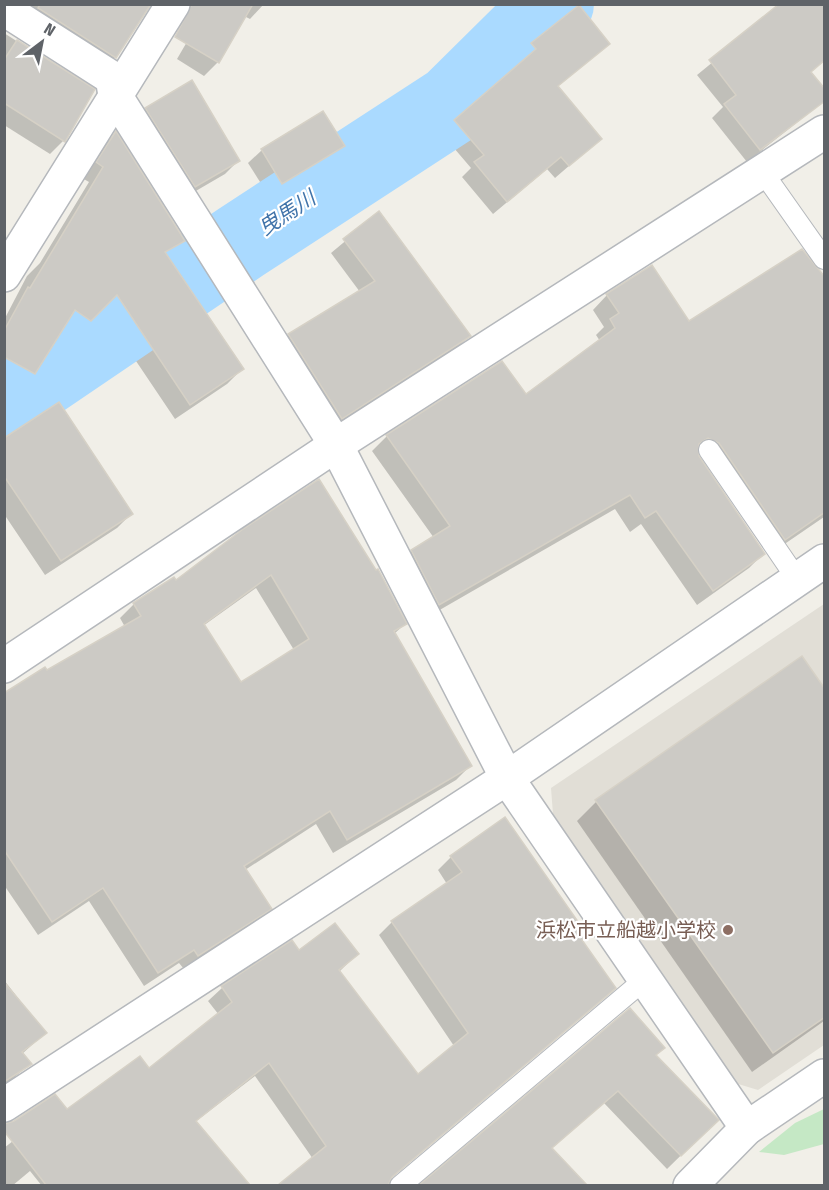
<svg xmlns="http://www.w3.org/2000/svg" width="829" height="1190" viewBox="0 0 829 1190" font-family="'Fira Sans Condensed','Noto Sans JP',sans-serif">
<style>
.education{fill:#e1ded6}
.green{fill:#c5e8c5}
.shadow{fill:#0003;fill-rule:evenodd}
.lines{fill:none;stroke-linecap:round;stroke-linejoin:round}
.river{stroke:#aadaff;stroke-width:80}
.building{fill:#cccac5;stroke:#d6d1c6;stroke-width:1.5;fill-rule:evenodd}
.service-casing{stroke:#b5b8bc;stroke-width:22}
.minor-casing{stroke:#b5b8bc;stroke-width:36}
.service{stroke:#fff;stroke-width:20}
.minor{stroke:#fff;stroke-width:33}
.education-dot{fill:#8d6e63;stroke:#fff;stroke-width:2}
.labels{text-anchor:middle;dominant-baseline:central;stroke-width:4.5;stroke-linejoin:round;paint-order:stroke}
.education-label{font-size:20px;fill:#785e54;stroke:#fff;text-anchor:end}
.water-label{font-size:21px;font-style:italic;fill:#4174aa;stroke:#fff}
</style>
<rect width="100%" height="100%" fill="#f1efe8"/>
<path class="education" d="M824,604V1045L758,1090L735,1083L553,814L551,788Z"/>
<path class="green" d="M824,1109V1144L784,1155L759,1152L795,1123Z"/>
<g class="shadow">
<path d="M4,4H147L115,57L101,71Z"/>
<path d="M209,4H264L250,19L244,16L218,62L204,76L177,59Z"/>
<path d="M579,7L608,44L557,87L600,139L555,178L547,169L493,214L462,177L471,168L442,134L523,62L519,57L532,44Z"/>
<path d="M758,25L810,72L824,101L747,162L712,118L723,107L697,75Z"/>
<path d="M4,33L93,90L63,141L50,154L4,125Z"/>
<path d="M146,109L238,161L225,174L182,199L133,122Z"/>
<path d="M323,113L343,146L329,159L269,196L248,163L262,150Z"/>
<path d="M115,134L183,241L166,257L242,369L227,384L175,419L101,309L75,335L63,327L36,370L132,513L117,528L45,575L4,514V320L27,276L40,263L89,182L82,178L101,148Z"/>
<path d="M379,213L469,336L456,349L328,431L276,348L289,335L360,292L331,253Z"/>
<path d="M824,280V517L770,554L704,458L697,452L698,457L763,554L749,568L697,605L641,524L630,532L615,509L424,619L397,566L412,551L434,538L372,451L387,436L525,396L600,341L596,335L604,327L593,310L607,295L688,323Z"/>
<path d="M244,531L405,624L394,634L470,766L456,780L333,853L316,824L245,870L270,908L256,922L184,969L179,963L144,986L89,901L38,935L4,885V714L125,627L120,618L134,604L173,579L175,582ZM256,588L294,650L241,685L203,626Z"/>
<path d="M824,691V1021L752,1072L577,821L596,802Z"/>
<path d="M451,857L581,941L614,988L388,1181V1186H280L313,1159L255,1076L195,1122L216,1176L205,1186H42L30,1171L12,1186H4V1148L18,1137L67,1111L130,1132L219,1015L208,1001L222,988L292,942L298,952L357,954L339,972L417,1076L454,1046L379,935L392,922L447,884L438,870Z"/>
<path d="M4,980L45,1033L22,1054L30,1064L4,1086Z"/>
<path d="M630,1010L655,1056L717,1120L667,1169L604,1103L551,1149L585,1186H422Z"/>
</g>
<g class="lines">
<path class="river" d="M4,403L241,242L453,104L554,4"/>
</g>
<g class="building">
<path d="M40,4H151L116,58L38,8Z"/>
<path d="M192,4H253L219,63L175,37Z"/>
<path d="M779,4H825V60L811,72L825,89V101L760,150L724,104L736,95L709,60Z"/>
<path d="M579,5L610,44L558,86L602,139L569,166L561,157L507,202L474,162L484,155L454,120L536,49L531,43Z"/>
<path d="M17,40L95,89L65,142L4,103V60Z"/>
<path d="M192,80L240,161L195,187L145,108Z"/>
<path d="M323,111L345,146L282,184L261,149Z"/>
<path d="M116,131L185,241L165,252L244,369L190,405L117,295L91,321L75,310L35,374L4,357V331L28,287L30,288L103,167L96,162Z"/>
<path d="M379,211L471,336L342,419L288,334L375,281L343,239Z"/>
<path d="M802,249L825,277V512L785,540L719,443L708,438L699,444V456L765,554L713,591L656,511L645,518L630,495L439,605L411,550L450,526L386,435L502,361L526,394L615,328L610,319L619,313L606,294L652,265L689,321Z"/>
<path d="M59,402L133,514L61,561L4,476V438Z"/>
<path d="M319,479L376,570L378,569L407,624L394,631L472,766L347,840L330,811L244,866L272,909L198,956L194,950L158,973L103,888L52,922L4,850V693L45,667L47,670L141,616L133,603L174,577L176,580L243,529ZM271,575L309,639L241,682L204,624Z"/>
<path d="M802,656L825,689V1017L773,1053L595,800Z"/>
<path d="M505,817L588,936L582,940L616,988L392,1177L388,1185H278L326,1146L269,1063L196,1121L250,1185H46L4,1131V1124L14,1121L55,1094L67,1109L140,1056L149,1068L232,1002L221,986L292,940L299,950L335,923L359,954L339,970L418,1074L468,1033L391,921L462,872L450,856Z"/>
<path d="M4,982L47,1033L22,1052L32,1064L4,1082Z"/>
<path d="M630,1008L665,1048L656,1055L719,1120L681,1156L618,1091L552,1148L587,1185H419Z"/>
</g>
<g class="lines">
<g class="service-casing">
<g id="service">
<path d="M762,171L824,259"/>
<path d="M709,450L797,579"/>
<path d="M400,1186L643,981"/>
</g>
</g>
<g class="minor-casing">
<g id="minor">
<path d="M4,9L112,78L115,95L336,445L507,778L747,1128"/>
<path d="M4,275L173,4"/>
<path d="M4,666L336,445L824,132"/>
<path d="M4,1105L507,778L824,561"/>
<path d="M690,1186L747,1128L824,1076"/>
</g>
</g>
<use href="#service" class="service"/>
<use href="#minor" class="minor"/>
</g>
<circle class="education-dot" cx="728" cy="930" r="6"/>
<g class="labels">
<g class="education-label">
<text x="716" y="930">浜松市立船越小学校</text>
</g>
<g class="water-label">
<text transform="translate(287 213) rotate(-33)">曳馬川</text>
</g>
</g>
<rect width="829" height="1190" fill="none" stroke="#5f6368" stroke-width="12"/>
<g transform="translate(42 42) rotate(32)" stroke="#ffffff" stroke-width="4.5" paint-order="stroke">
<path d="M0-4.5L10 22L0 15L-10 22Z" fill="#5f6368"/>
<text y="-9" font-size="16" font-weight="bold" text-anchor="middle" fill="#5f6368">N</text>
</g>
</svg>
